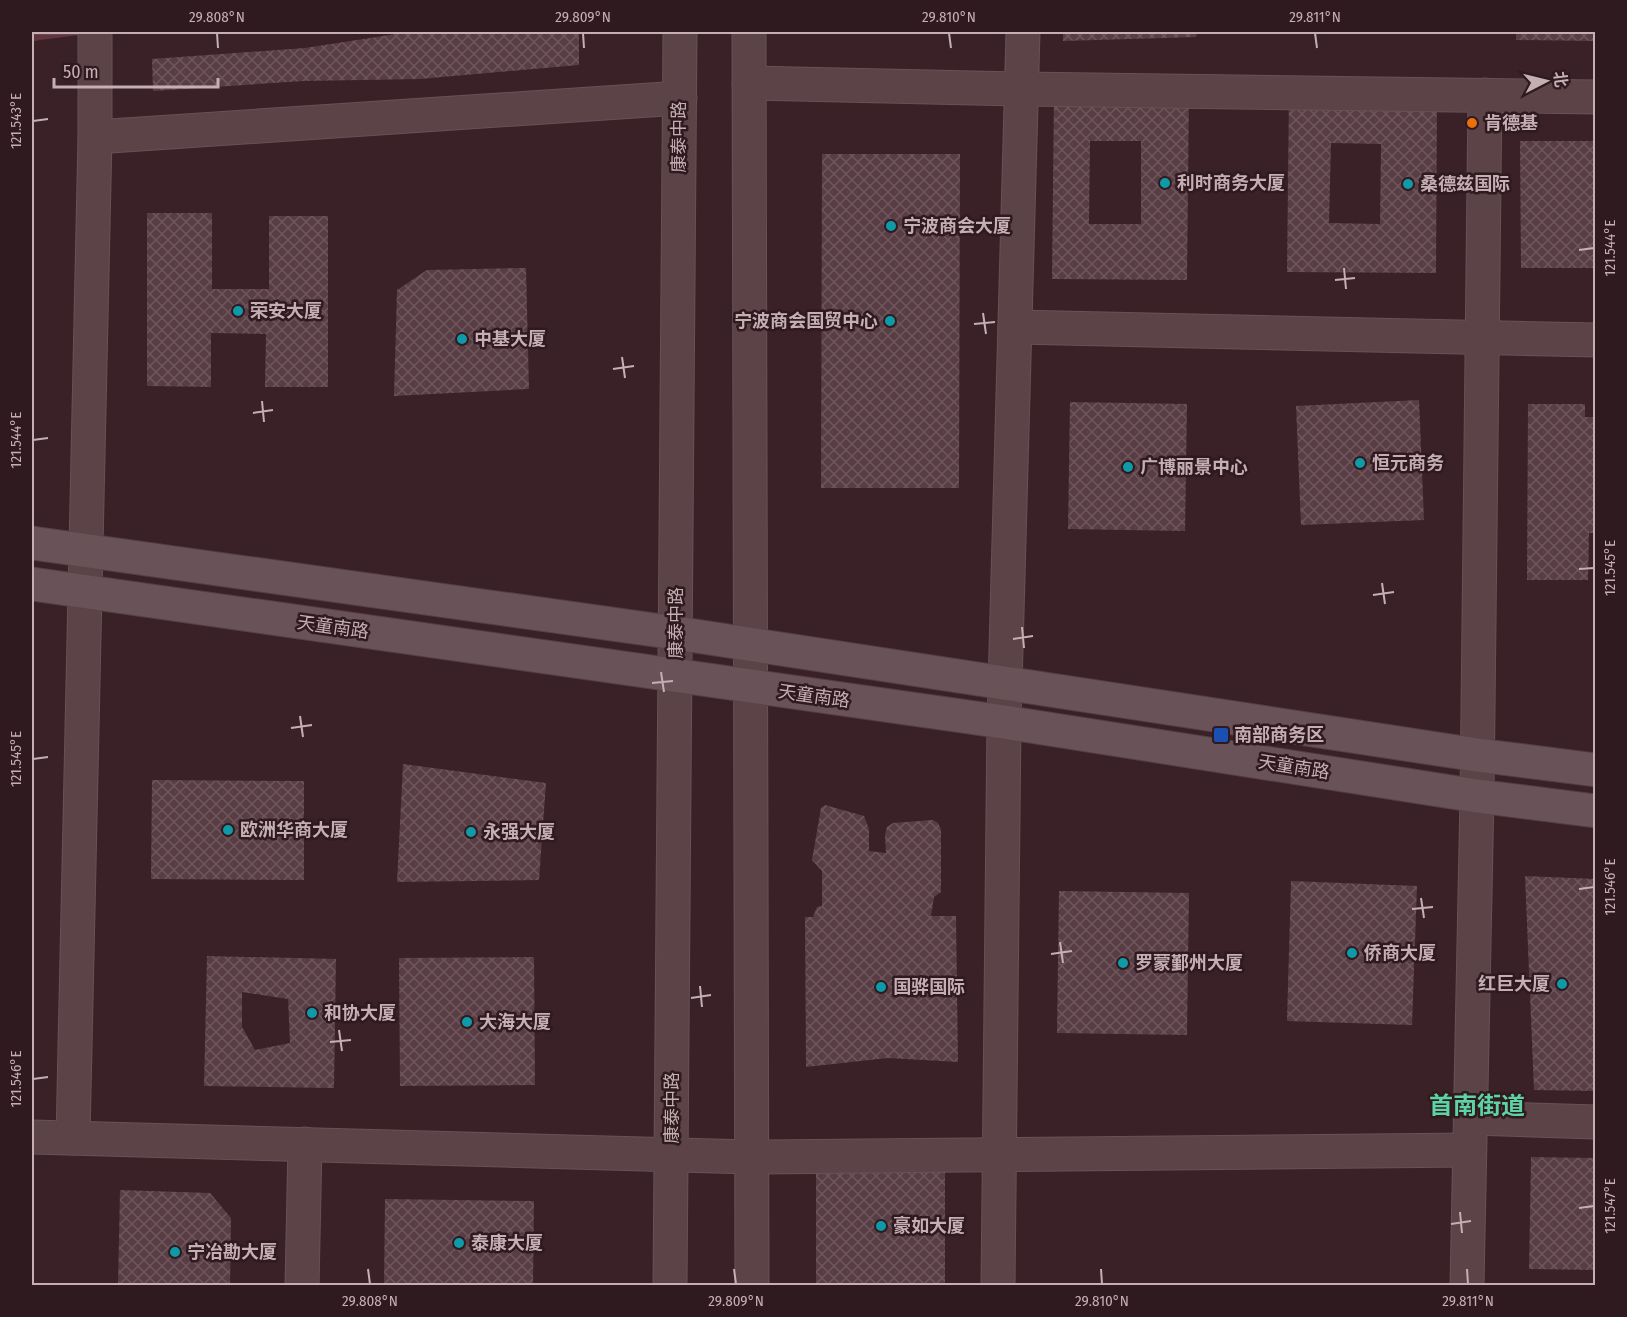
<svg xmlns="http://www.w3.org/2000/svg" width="1627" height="1317" viewBox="0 0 1627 1317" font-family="'Fira Sans Condensed','Noto Sans SC',sans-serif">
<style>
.water{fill:url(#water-rules)}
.building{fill:url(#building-cross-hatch);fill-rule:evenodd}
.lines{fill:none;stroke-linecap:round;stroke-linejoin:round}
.secondary-casing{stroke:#675257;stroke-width:35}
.primary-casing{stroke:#533e43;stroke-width:35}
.secondary{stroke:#5c4348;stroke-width:33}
.primary{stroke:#695358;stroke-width:33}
.ticks{fill:none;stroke:#c6afb4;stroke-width:2}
.food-dot{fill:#e8710a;stroke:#2e1a1f;stroke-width:2}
.culture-dot{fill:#0f9aa8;stroke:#2e1a1f;stroke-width:2}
.transit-dot{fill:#1a4fb4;stroke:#2e1a1f;stroke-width:2}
.labels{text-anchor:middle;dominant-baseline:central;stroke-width:5;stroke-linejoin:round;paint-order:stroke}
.poi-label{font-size:18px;font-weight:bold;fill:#c6afb4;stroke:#2e1a1f;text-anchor:start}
.street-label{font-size:18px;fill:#c6afb4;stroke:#2e1a1f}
.district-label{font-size:24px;font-weight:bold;fill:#5dd3a6;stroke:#2e1a1f}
.neatline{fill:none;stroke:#c6afb4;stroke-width:2}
.ticks-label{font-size:15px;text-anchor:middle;fill:#c6afb4}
</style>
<defs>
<pattern id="water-rules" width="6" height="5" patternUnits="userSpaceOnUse" patternTransform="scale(1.5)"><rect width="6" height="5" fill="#60353f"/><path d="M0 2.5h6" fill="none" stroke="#755058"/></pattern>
<pattern id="building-cross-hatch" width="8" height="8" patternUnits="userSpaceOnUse" patternTransform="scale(1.5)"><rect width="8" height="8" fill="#593d44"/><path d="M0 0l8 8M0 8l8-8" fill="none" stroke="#6f565d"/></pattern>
</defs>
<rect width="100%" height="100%" fill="#392127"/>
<path class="water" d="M32,32H103L32,41Z"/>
<g class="building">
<path d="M409,32H579V65L420,79L303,81L153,91L152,59L305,48Z"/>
<path d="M1063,32H1197L1196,37L1063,41Z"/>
<path d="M1516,32H1596V41L1516,40Z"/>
<path d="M1054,93L1189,94L1187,280L1052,279ZM1090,141H1141V224H1089Z"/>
<path d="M1289,94L1437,96L1436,273L1287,272ZM1331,143L1381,144L1380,224L1329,223Z"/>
<path d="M1520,141H1596V268H1521Z"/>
<path d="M822,154H960L959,488H821Z"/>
<path d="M147,213H212V289H269V216H328V387H265L266,334L211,333V387L147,386Z"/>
<path d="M526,268L529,389L394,396L397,290L427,270Z"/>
<path d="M1419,400L1424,520L1301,525L1296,406Z"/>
<path d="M1070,402L1187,404L1185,531L1068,529Z"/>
<path d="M1528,404H1585V417H1596V533H1589L1588,580H1527Z"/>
<path d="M403,764L546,783L539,880L397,882Z"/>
<path d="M152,780L304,781V880L151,879Z"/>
<path d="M825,805L864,816L869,829V851L886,853L885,835L887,827L893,823L933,820L938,823L941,829V892L934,897L931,916H956L958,1062L888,1058L806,1067L805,917H813L817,907L822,906V871L812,860L821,808Z"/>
<path d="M1525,876L1596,879V1091L1534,1090Z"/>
<path d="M1291,881L1417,886L1412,1025L1287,1021Z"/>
<path d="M1059,891L1189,893L1187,1035L1057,1033Z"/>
<path d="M207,956L336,959L334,1088L204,1086ZM242,992L288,999L290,1043L255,1050L242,1027Z"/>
<path d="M534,957L535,1085L400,1086L399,958Z"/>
<path d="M1531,1157L1596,1158V1270L1529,1269Z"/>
<rect x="816" y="1167" width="129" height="119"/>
<path d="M120,1190L210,1193L231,1218L230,1286H118Z"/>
<path d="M385,1199L534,1201L533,1286H384Z"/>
</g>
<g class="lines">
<g class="secondary-casing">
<g id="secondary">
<path d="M749,32L752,1286"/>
<path d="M749,83L1022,89L1596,97"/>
<path d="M95,137L680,98"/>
<path d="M1015,327L1596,340"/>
<path d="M1472,1118L1596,1122"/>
<path d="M32,1137L751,1157L1469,1150"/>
<path d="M73,1138L95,137V32"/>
<path d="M302,1286L305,1144"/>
<path d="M670,1286L680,32"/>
<path d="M998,1286L1004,722L1023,32"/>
<path d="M1467,1286L1477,796L1485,95"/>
</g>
</g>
<g class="primary-casing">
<g id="primary">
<path d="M32,543L676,633L1477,755L1596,770"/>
<path d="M32,584L1004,722L1477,796L1596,811"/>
</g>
</g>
<use href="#secondary" class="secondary"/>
<use href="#primary" class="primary"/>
</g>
<path class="ticks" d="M217,33L218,48M583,33L584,48M949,33L951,48M1315,33L1317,48M33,121L48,119M1579,250L1594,248M1344,268L1346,289M1335,280L1355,278M983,313L986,334M974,324L995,322M622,357L625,378M613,369L634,366M262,401L264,422M253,413L273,410M33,440L48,438M1579,569L1594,568M1382,583L1385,604M1373,595L1394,592M1022,627L1024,648M1013,639L1033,636M661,672L664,692M652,683L673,681M300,716L303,737M291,728L312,725M33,759L48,757M1579,889L1594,887M1421,898L1424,918M1412,909L1433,907M1060,942L1063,963M1051,954L1072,951M700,986L702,1007M691,998L711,995M339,1030L342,1051M330,1042L351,1040M33,1079L48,1077M1579,1208L1594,1206M1460,1212L1462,1233M1451,1224L1471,1221M368,1269L370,1284M734,1269L736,1284M1101,1269L1102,1284M1467,1269L1468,1284"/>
<circle class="food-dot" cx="1472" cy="123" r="6"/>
<g class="culture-dot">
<circle cx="1165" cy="183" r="6"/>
<circle cx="1408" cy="184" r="6"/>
<circle cx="891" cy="226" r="6"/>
<circle cx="238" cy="311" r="6"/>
<circle cx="890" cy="321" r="6"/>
<circle cx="462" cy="339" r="6"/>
<circle cx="1360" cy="463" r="6"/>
<circle cx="1128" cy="467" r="6"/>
<circle cx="228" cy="830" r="6"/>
<circle cx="471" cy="832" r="6"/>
<circle cx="1352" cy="953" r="6"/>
<circle cx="1123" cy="963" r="6"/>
<circle cx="1562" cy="984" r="6"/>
<circle cx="881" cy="987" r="6"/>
<circle cx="312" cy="1013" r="6"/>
<circle cx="467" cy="1022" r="6"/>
<circle cx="881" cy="1226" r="6"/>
<circle cx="459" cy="1243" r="6"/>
<circle cx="175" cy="1252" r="6"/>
</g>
<rect class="transit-dot" x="1213" y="727" width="16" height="16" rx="3"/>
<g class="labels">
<g class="poi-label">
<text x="1484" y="123">肯德基</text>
<text x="1177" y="183">利时商务大厦</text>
<text x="1420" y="184">桑德兹国际</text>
<text x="903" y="226">宁波商会大厦</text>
<text x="250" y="311">荣安大厦</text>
<text x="878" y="321" text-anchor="end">宁波商会国贸中心</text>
<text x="474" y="339">中基大厦</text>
<text x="1372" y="463">恒元商务</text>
<text x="1140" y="467">广博丽景中心</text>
<text x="1234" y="735">南部商务区</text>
<text x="240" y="830">欧洲华商大厦</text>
<text x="483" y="832">永强大厦</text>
<text x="1364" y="953">侨商大厦</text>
<text x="1135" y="963">罗蒙鄞州大厦</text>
<text x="1550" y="984" text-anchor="end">红巨大厦</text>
<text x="893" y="987">国骅国际</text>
<text x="324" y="1013">和协大厦</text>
<text x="479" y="1022">大海大厦</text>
<text x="893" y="1226">豪如大厦</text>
<text x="471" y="1243">泰康大厦</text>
<text x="187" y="1252">宁冶勘大厦</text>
</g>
<g class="street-label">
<text transform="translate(679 137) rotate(-90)">康泰中路</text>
<text transform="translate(676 623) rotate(-90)">康泰中路</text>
<text transform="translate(333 627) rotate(8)">天童南路</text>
<text transform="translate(814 696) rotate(8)">天童南路</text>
<text transform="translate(1294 767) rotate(9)">天童南路</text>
<text transform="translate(672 1108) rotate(-90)">康泰中路</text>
</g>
<g class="district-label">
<text x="1477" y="1106">首南街道</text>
</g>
</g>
<rect width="1627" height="1317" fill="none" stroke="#2e1a1f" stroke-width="66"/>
<g transform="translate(1546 81) rotate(83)" stroke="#2e1a1f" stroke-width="4.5" paint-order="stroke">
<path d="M0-4.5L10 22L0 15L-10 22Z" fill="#c6afb4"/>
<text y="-9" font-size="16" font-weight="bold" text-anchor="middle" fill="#c6afb4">北</text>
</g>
<path d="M54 78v9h164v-9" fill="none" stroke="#c6afb4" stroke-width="3"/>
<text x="63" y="78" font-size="18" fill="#c6afb4" stroke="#2e1a1f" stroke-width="4.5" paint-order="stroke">50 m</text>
<rect x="33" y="33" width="1561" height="1251" class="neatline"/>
<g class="ticks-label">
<text x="217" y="22">29.808°N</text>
<text x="583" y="22">29.809°N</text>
<text x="949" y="22">29.810°N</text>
<text x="1315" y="22">29.811°N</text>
<text transform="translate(16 121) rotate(-90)" y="5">121.543°E</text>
<text transform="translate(1610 248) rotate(-90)" y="5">121.544°E</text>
<text transform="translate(16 440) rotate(-90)" y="5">121.544°E</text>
<text transform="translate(1610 568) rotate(-90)" y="5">121.545°E</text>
<text transform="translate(16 759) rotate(-90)" y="5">121.545°E</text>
<text transform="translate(1610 887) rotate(-90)" y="5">121.546°E</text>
<text transform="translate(16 1079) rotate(-90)" y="5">121.546°E</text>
<text transform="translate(1610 1206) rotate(-90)" y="5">121.547°E</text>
<text x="370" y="1306">29.808°N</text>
<text x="736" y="1306">29.809°N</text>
<text x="1102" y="1306">29.810°N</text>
<text x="1468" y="1306">29.811°N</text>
</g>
</svg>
